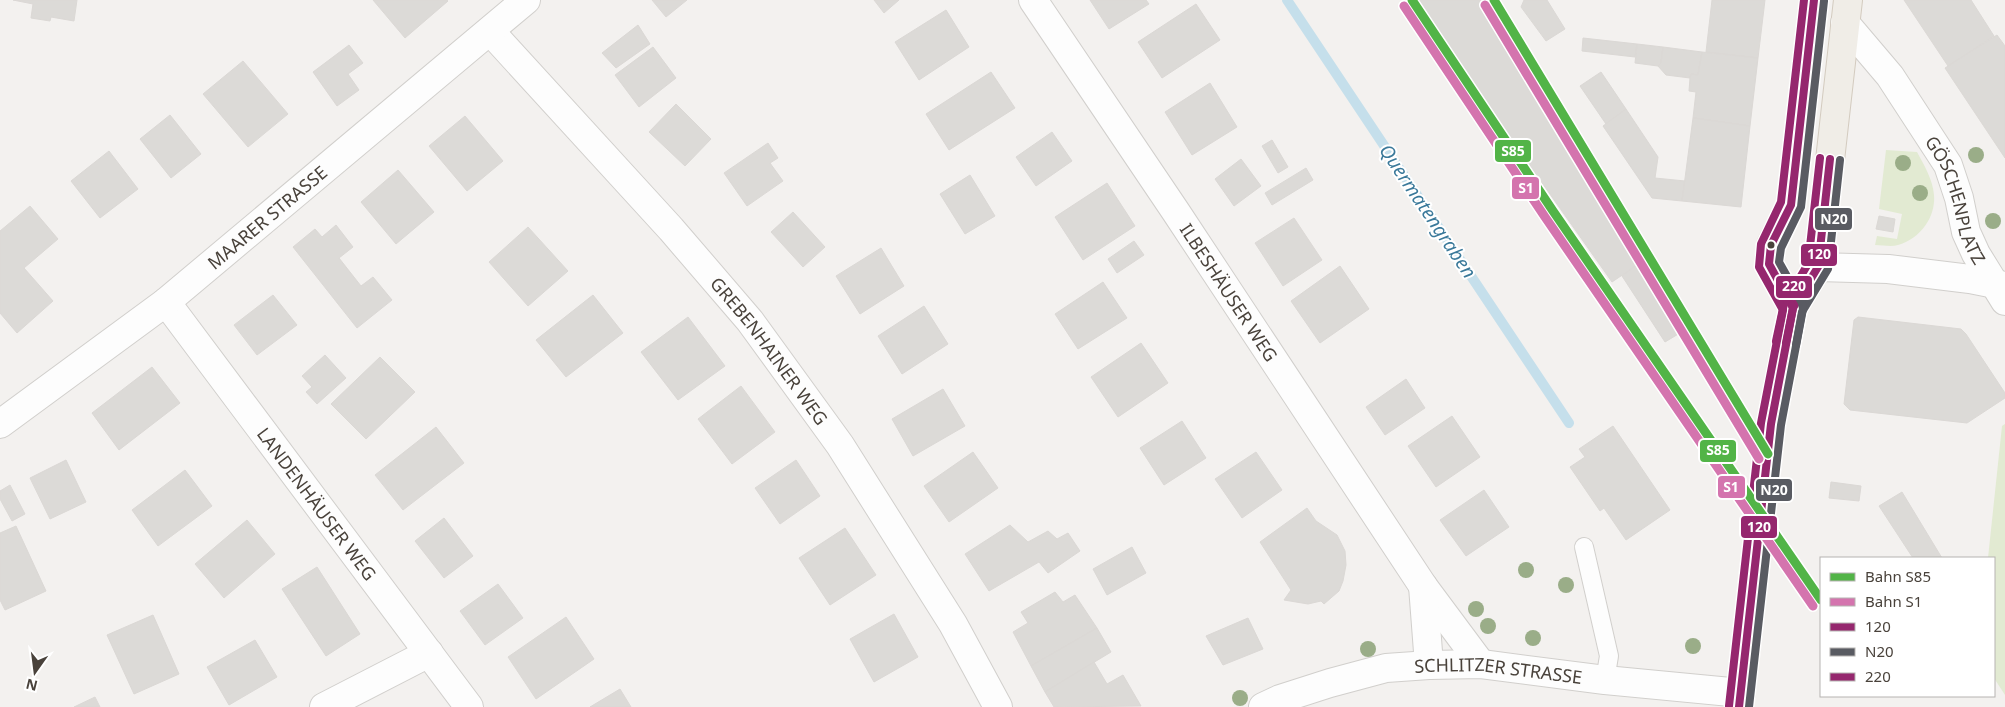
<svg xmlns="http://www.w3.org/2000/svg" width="2005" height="707" viewBox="0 0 2005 707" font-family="'Noto Sans',sans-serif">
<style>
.green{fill:#e2ead2}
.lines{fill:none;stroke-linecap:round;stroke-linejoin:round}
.stream{stroke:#c5dfeb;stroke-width:10}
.building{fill:#dcdad7;stroke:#dbd8d5}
.lane-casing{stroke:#d1cfcc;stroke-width:20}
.street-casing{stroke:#d1cfcc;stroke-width:30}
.primary-casing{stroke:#d3cbbf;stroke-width:30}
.lane{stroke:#fdfdfd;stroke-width:18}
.street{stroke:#fdfdfd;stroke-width:28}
.primary{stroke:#f0ede7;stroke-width:28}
.bus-1-casing{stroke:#fff;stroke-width:11}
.bus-2-casing{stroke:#fff;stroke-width:11}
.bus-3-casing{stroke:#fff;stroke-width:11}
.bus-1{stroke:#95276e;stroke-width:8}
.bus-2{stroke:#595b62;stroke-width:8}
.bus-3{stroke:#95276e;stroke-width:8}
.rail-1-casing{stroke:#fff;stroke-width:12}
.rail-2-casing{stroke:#fff;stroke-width:12}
.rail-1{stroke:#52b447;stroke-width:9}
.rail-2{stroke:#d474ae;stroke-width:9}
.tree{fill:#9aad88}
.bus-dot{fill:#49423b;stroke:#fff;stroke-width:2}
.labels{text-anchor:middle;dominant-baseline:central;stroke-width:4;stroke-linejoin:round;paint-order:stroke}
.street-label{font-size:18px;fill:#49423b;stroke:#fff}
.water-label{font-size:19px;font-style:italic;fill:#3a799a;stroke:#fff}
.line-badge{stroke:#fff;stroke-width:2}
.badge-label{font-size:14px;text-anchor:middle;font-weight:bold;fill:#fff}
</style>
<rect width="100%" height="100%" fill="#f3f1ef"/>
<g class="green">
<path d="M1886,150L1917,152C1924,165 1933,180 1934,195C1936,217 1920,239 1898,245C1891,247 1883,245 1875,245L1877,236L1897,239L1902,214L1879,209Z"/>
<path d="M2005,424V695L1994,678V558H1988L2002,426Z"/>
</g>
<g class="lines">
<path class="stream" d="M1287,0L1569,423"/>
</g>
<g class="building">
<path d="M13,0H77L74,21L51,17L50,21L31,18L33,4Z"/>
<path d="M373,0H447L448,1L405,38Z"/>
<path d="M652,0H687L666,17Z"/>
<path d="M874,0H899L884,13Z"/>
<path d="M1090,0H1146L1149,4L1109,29Z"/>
<path d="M1413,0H1487L1646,259L1612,282Z"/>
<path d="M1524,0H1547L1565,29L1546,41L1521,7Z"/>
<path d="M1712,0H1765L1758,58L1706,52Z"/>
<path d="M1904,0H1971L1994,36L1948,66Z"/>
<path d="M1196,4L1220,40L1162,78L1138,42Z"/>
<path d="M946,10L969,47L919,80L895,42Z"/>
<path d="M638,25L650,44L616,68L602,53Z"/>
<path d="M1997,35L2005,46V158L1945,68Z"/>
<path d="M1583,38L1637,44L1635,57L1582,51Z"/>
<path d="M1637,44L1663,47L1661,63L1658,66L1635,63Z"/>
<path d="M349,45L363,63L348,74L359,90L337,106L313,72Z"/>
<path d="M653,47L676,78L639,107L615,75Z"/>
<path d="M1663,47L1702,52L1698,75L1691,74L1690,78L1666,75L1658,66L1661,63Z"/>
<path d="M1702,52L1758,58L1750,126L1693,118L1696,92L1689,91L1690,78L1691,74L1698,75Z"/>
<path d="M243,61L288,114L248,147L203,94Z"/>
<path d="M991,72L1015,108L949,150L926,114Z"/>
<path d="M1601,72L1626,109L1606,124L1580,86Z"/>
<path d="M1210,83L1237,127L1192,155L1165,112Z"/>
<path d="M676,104L711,139L685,166L649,132Z"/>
<path d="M1626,109L1658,157L1655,178L1685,181L1682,201L1652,198L1603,126Z"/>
<path d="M170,115L201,154L171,178L140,139Z"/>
<path d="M465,116L503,161L467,191L429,146Z"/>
<path d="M1693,118L1750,126L1741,207L1682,201Z"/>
<path d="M1052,132L1072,161L1036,186L1016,157Z"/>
<path d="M1272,140L1288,167L1278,173L1262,146Z"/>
<path d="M768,143L778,158L770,163L783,181L747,206L724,173Z"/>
<path d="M109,151L138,189L100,218L71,181Z"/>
<path d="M1241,159L1261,186L1234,206L1215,179Z"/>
<path d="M1306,168L1313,180L1272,205L1265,193Z"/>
<path d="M398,170L434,212L396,244L361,202Z"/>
<path d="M970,175L995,216L965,234L940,194Z"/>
<path d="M1107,183L1135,226L1083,260L1055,217Z"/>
<path d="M30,206L58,239L24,268L53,301L17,333L0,313V231Z"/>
<path d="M793,212L825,247L803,267L771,232Z"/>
<path d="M1879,216L1895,219L1893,232L1876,229Z"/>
<path d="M1294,218L1322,260L1283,286L1255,243Z"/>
<path d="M336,225L353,247L339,258L361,286L373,277L392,300L357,328L293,247L315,229L322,237Z"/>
<path d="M528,227L568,271L528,306L489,262Z"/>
<path d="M1134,241L1144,255L1117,273L1108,259Z"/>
<path d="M881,248L904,286L860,314L836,276Z"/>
<path d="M1638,264L1680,333L1665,342L1622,276Z"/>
<path d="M1340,266L1369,309L1320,343L1291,301Z"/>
<path d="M1103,282L1127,318L1078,349L1055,314Z"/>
<path d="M273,295L297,325L257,355L234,325Z"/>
<path d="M593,295L623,333L566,377L536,340Z"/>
<path d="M924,306L948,344L902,374L878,336Z"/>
<path d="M688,317L725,366L678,400L641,352Z"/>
<path d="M1858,317L1961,329L1966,334L2005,393V398L1967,423L1850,410L1844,404L1854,320Z"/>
<path d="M1141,343L1168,383L1118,417L1091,377Z"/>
<path d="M325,355L346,378L317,404L306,392L312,387L302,376Z"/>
<path d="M380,357L415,392L366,439L331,404Z"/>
<path d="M152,367L180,403L119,450L92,413Z"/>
<path d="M1406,379L1425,408L1385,435L1366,407Z"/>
<path d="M741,386L775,432L732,464L698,419Z"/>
<path d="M943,389L965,426L913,456L892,419Z"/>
<path d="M1452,416L1480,457L1436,487L1408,446Z"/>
<path d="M1182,421L1206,458L1164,485L1140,448Z"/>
<path d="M1613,426L1670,510L1626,540L1604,508L1600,511L1570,467L1585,457L1579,449Z"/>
<path d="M436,427L464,463L403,510L375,475Z"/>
<path d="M973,452L998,488L949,522L924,486Z"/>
<path d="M1256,452L1282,490L1242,518L1215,479Z"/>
<path d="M66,460L86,502L50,519L30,478Z"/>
<path d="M796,460L820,496L780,524L755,488Z"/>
<path d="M185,470L212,506L158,546L132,510Z"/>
<path d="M1831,482L1861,486L1859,501L1829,498Z"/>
<path d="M10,485L25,514L12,521L0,499V491Z"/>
<path d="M1484,490L1509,527L1466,556L1440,520Z"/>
<path d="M1902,492L1942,558H1913L1879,506Z"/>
<path d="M1307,508L1316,521L1337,535L1345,551L1346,565L1343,581L1339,591L1324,604L1321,601L1308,604L1284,600L1291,590L1260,542Z"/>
<path d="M444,518L473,556L444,578L415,541Z"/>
<path d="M247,520L275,554L224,598L195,564Z"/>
<path d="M1010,525L1028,542L1048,531L1057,539L1068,533L1080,551L1048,573L1039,562L989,591L965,554Z"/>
<path d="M16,526L46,591L5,610L0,600V533Z"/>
<path d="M845,528L876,575L830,605L799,558Z"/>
<path d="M1132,547L1146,573L1107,595L1093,569Z"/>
<path d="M317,567L360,634L326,656L282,589Z"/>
<path d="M498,584L523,618L485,645L460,611Z"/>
<path d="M1055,592L1063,602L1075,595L1097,628L1031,666L1013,632L1028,623L1021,612Z"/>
<path d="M894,614L918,657L874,682L850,639Z"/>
<path d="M153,615L179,674L134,694L107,635Z"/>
<path d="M566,617L594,659L536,699L508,657Z"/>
<path d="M1248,618L1263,649L1223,665L1206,636Z"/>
<path d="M1097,628L1111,652L1045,692L1031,666Z"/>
<path d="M255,640L277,677L229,705L207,667Z"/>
<path d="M1094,662L1107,684L1123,675L1141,706L1054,707L1045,692Z"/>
<path d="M620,689L631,707H590Z"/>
<path d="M95,697L100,707H74Z"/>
</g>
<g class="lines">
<g class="lane-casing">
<path id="lane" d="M1584,547L1609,656L1605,680"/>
</g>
<g class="street-casing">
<g id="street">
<path id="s1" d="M1033,0L1176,212L1423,586L1481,664"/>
<path id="s2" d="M1845,23L1890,76L1948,165L1959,198L1966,232L1976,254L2005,301"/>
<path id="s3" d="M490,31L671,229L750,321L840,445L953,624L998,707"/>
<path d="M1818,267L1888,269L1970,279L2005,286"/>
<path id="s4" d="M166,302L469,707"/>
<path id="s5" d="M0,424L166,302L526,0"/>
<path d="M1423,586L1429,665"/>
<path d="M324,707L429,653"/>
<path id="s6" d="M1263,707L1280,699L1330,683L1386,668L1429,665L1481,664L1605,680L1741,693"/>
</g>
</g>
<g class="primary-casing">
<g id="primary">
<path d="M1793,308L1769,264L1771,245L1791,205L1814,0"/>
<path d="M1739,707L1771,424L1793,308L1818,267L1848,0"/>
</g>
</g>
<use href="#lane" class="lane"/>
<use href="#street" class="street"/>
<use href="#primary" class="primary"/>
<g class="bus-1-casing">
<g id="bus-1">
<path d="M1786,343L1793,308L1818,267L1830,159"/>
<path d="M1739,707L1771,424L1793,308L1769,264L1771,245L1791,205L1814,0"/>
</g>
</g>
<g class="bus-2-casing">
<g id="bus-2">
<path d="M1796,345L1802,312L1828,269L1840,160"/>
<path d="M1749,707L1781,425L1803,309L1802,303L1779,262L1781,248L1801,207L1824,1"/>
</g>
</g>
<g class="bus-3-casing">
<g id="bus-3">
<path d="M1776,341L1784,304L1808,264L1820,158"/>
<path d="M1729,706L1761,423L1783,310L1759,267L1761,244L1781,202L1804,0"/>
</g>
</g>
<use href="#bus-1" class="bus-1"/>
<use href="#bus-2" class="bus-2"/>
<use href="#bus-3" class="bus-3"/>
<g class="rail-1-casing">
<g id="rail-1">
<path d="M1412,0L1553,211L1821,600"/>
<path d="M1494,0L1768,454"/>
</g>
</g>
<g class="rail-2-casing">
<g id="rail-2">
<path d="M1485,5L1759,459"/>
<path d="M1404,6L1545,217L1813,606"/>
</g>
</g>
<use href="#rail-1" class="rail-1"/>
<use href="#rail-2" class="rail-2"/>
</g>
<g class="tree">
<circle cx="1976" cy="155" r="8"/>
<circle cx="1903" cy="163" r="8"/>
<circle cx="1920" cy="193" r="8"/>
<circle cx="1993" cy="221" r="8"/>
<circle cx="1526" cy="570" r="8"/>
<circle cx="1566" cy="585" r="8"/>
<circle cx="1476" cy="609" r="8"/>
<circle cx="1488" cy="626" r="8"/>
<circle cx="1533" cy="638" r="8"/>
<circle cx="1693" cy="646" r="8"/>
<circle cx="1368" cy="649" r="8"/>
<circle cx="1240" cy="698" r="8"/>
</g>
<circle class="bus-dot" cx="1771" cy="245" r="4.5"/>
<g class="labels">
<g class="street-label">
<text stroke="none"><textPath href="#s2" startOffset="211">GÖSCHENPLATZ</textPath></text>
<text stroke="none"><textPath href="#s5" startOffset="338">MAARER STRASSE</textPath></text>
<text stroke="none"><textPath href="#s1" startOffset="352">ILBESHÄUSER WEG</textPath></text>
<text stroke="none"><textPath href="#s3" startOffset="425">GREBENHAINER WEG</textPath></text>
<text stroke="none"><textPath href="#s4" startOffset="252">LANDENHÄUSER WEG</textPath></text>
<text stroke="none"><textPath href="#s6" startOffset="242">SCHLITZER STRASSE</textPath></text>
</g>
<g class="water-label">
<text transform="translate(1428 211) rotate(56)">Quermatengraben</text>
</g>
</g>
<g class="line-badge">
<rect x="1494" y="139" width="38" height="24" rx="5" fill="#52b447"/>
<rect x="1511" y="176" width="29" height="24" rx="5" fill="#d474ae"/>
<rect x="1814" y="207" width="39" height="24" rx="5" fill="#595b62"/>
<rect x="1800" y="243" width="38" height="24" rx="5" fill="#95276e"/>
<rect x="1775" y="275" width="38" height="24" rx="5" fill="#95276e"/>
<rect x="1699" y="439" width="38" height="24" rx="5" fill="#52b447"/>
<rect x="1717" y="475" width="29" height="24" rx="5" fill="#d474ae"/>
<rect x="1755" y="478" width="38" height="24" rx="5" fill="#595b62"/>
<rect x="1740" y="515" width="38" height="24" rx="5" fill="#95276e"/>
</g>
<g class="badge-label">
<text x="1513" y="156">S85</text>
<text x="1526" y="193">S1</text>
<text x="1834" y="224">N20</text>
<text x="1819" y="259">120</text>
<text x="1794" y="291">220</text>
<text x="1718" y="455">S85</text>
<text x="1731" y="492">S1</text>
<text x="1774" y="495">N20</text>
<text x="1759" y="532">120</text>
</g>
<rect x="1820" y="557" width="175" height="140" fill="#ffffff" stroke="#b6b3b1"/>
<rect x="1830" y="573" width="25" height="8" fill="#52b447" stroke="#b6b3b1"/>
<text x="1865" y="582" font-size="15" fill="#49423b">Bahn S85</text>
<rect x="1830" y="598" width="25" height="8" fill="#d474ae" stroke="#b6b3b1"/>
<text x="1865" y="607" font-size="15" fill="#49423b">Bahn S1</text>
<rect x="1830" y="623" width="25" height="8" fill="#95276e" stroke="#b6b3b1"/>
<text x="1865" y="632" font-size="15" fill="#49423b">120</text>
<rect x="1830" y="648" width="25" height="8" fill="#595b62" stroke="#b6b3b1"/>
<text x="1865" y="657" font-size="15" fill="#49423b">N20</text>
<rect x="1830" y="673" width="25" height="8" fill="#95276e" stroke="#b6b3b1"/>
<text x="1865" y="682" font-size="15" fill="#49423b">220</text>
<g transform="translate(35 672) rotate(194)" stroke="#ffffff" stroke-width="4" paint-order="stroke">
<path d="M0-4L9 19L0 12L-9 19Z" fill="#49423b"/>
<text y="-8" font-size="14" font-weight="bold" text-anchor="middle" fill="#49423b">N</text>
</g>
</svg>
